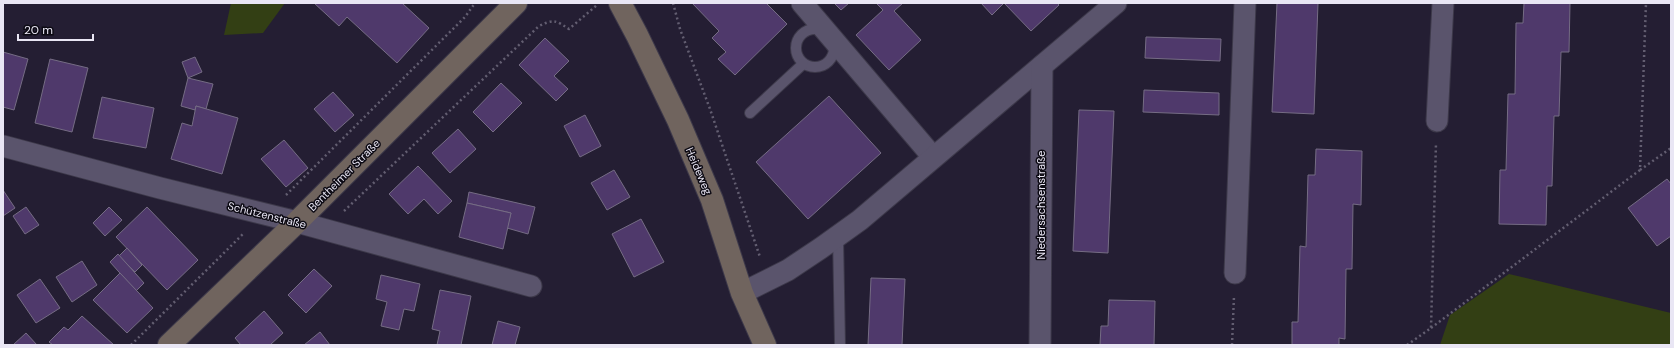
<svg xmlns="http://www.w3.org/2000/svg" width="1674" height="348" viewBox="0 0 1674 348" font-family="'DM Sans',sans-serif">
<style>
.green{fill:#333f14}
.building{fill:#4f396b;stroke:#756c84}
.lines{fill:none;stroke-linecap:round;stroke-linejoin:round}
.lane-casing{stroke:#3d394a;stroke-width:12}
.street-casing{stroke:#3d394a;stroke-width:23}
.secondary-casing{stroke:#3d394a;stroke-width:24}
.path{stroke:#635e71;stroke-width:2.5;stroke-dasharray:2 3;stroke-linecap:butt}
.lane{stroke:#5a546c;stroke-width:10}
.street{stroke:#5a546c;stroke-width:21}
.secondary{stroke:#70645e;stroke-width:22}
.labels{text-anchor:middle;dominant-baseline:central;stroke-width:3;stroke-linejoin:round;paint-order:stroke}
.street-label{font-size:11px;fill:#e9e6f4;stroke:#0c0a13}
</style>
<rect width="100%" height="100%" fill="#241e33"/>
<g class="green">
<path d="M231,3H285L263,33L224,35Z"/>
<path d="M1509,274L1671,313V345H1440L1450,315Z"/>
</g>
<g class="building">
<path d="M314,3H402L429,28L397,63L347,17L339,26Z"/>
<path d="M692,3H766L787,24L735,75L718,59L726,52L712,38L719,31Z"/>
<path d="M834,3H849L841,10Z"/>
<path d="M876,3H903L894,11L921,40L889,70L856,35L883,10Z"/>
<path d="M981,3H1057L1059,5L1031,31L1004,3L992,15Z"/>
<path d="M1277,3H1318L1314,114L1272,112Z"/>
<path d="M1524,3H1570L1569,52H1561L1559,116H1554L1552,186H1547L1546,225L1499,224L1500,170H1506L1508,94H1515L1516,23H1523Z"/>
<path d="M1146,37L1221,39L1220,61L1145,58Z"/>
<path d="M545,38L569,61L554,76L568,89L556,101L519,65Z"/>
<path d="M3,52L28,59L14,110L3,107Z"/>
<path d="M195,57L202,72L188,78L182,62Z"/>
<path d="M50,59L88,68L72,132L35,123Z"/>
<path d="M188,78L213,84L206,109L196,106L195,110L181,106Z"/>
<path d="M501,83L522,103L493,132L473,112Z"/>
<path d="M1144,90L1219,93V115L1143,112Z"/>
<path d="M333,92L354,115L335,132L314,109Z"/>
<path d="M829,96L881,153L808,219L756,162Z"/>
<path d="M102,97L154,108L146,148L93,138Z"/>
<path d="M196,106L238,118L222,174L171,159L182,123L192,126Z"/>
<path d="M1079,110L1114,111L1108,253L1073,251Z"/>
<path d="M585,115L601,146L580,157L564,126Z"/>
<path d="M458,129L476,149L450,173L432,153Z"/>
<path d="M284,140L308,168L286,187L261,159Z"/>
<path d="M1316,149L1362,151L1361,205L1353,204L1352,269H1346L1345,339L1339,338V345H1292V322H1298L1300,246L1306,247L1308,175H1315Z"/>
<path d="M418,166L452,201L438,214L424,199L408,214L389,194Z"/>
<path d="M614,170L630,197L607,210L591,183Z"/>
<path d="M1667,179L1671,184V236L1657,246L1628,208Z"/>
<path d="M3,190L15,208L3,216Z"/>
<path d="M469,192L535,207L528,234L507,228L511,213L467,203Z"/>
<path d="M467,203L511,213L503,249L459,237Z"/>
<path d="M26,207L39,225L25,234L13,216Z"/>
<path d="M109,207L122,220L105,236L93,223Z"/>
<path d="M147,207L198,260L167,290L116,237Z"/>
<path d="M641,219L664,262L634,277L612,234Z"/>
<path d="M127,248L142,265L135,272L119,256Z"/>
<path d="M118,254L144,283L136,291L110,262Z"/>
<path d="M82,261L97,285L72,302L56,277Z"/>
<path d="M314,269L332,286L306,313L288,295Z"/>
<path d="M120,273L153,308L127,333L93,300Z"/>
<path d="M381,275L420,284L414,311L404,309L399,330L381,326L387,302L376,299Z"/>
<path d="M871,278L905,279L902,345H868Z"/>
<path d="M40,279L60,308L36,323L17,295Z"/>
<path d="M440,290L471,296L461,345H437L440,331L432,329Z"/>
<path d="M1109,300L1155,301L1154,345H1100L1101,326H1108Z"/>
<path d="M264,311L283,333L270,345H241L235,338Z"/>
<path d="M82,316L114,345H53L49,342L64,327L68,330Z"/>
<path d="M498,321L520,327L515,345H492Z"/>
<path d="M320,332L330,345H304Z"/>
<path d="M26,333L37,345H13Z"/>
</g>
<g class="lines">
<g class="lane-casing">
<g id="lane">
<circle cx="815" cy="48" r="19"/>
<path d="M750,113L803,64"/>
<path d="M838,236L840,345"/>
</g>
</g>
<g class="street-casing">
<g id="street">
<path d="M802,3L933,157"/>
<path d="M1437,121L1443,3"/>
<path d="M3,146L160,188L297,222L531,286"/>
<path d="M1235,273L1245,3"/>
<path d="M742,293L788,270L821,248L860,220L1116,3"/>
<path d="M1040,345L1042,66"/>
</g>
</g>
<g class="secondary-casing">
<g id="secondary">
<path d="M620,3L637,35L678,120L712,200L742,293L765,345"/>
<path d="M169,345L297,222L516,3"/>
</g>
</g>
<g class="path">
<path d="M673,3L680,29L710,109L760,257"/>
<path d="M1640,170L1671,148"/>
<path d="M286,195L465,17L475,3"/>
<path d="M344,211L539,26C554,19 555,20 569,29L597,5"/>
<path d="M1431,328L1640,170L1646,3"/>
<path d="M131,345L244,233"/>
<path d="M1232,345L1234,296"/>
<path d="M1407,345L1431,328L1436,143"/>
</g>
<use href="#lane" class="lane"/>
<use href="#street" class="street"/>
<use href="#secondary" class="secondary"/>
</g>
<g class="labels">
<g class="street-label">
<text transform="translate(699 171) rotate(67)">Heideweg</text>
<text transform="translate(344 175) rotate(-45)">Bentheimer Straße</text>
<text transform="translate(1041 205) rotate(-90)">Niedersachsenstraße</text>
<text transform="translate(267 215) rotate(14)">Schützenstraße</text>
</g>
</g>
<rect width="1674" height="348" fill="none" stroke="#e9e6f4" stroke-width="8"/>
<path d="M18 34v6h75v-6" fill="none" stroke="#e9e6f4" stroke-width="2"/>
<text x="24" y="34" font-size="12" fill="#e9e6f4" stroke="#0c0a13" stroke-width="3" paint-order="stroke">20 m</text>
</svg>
